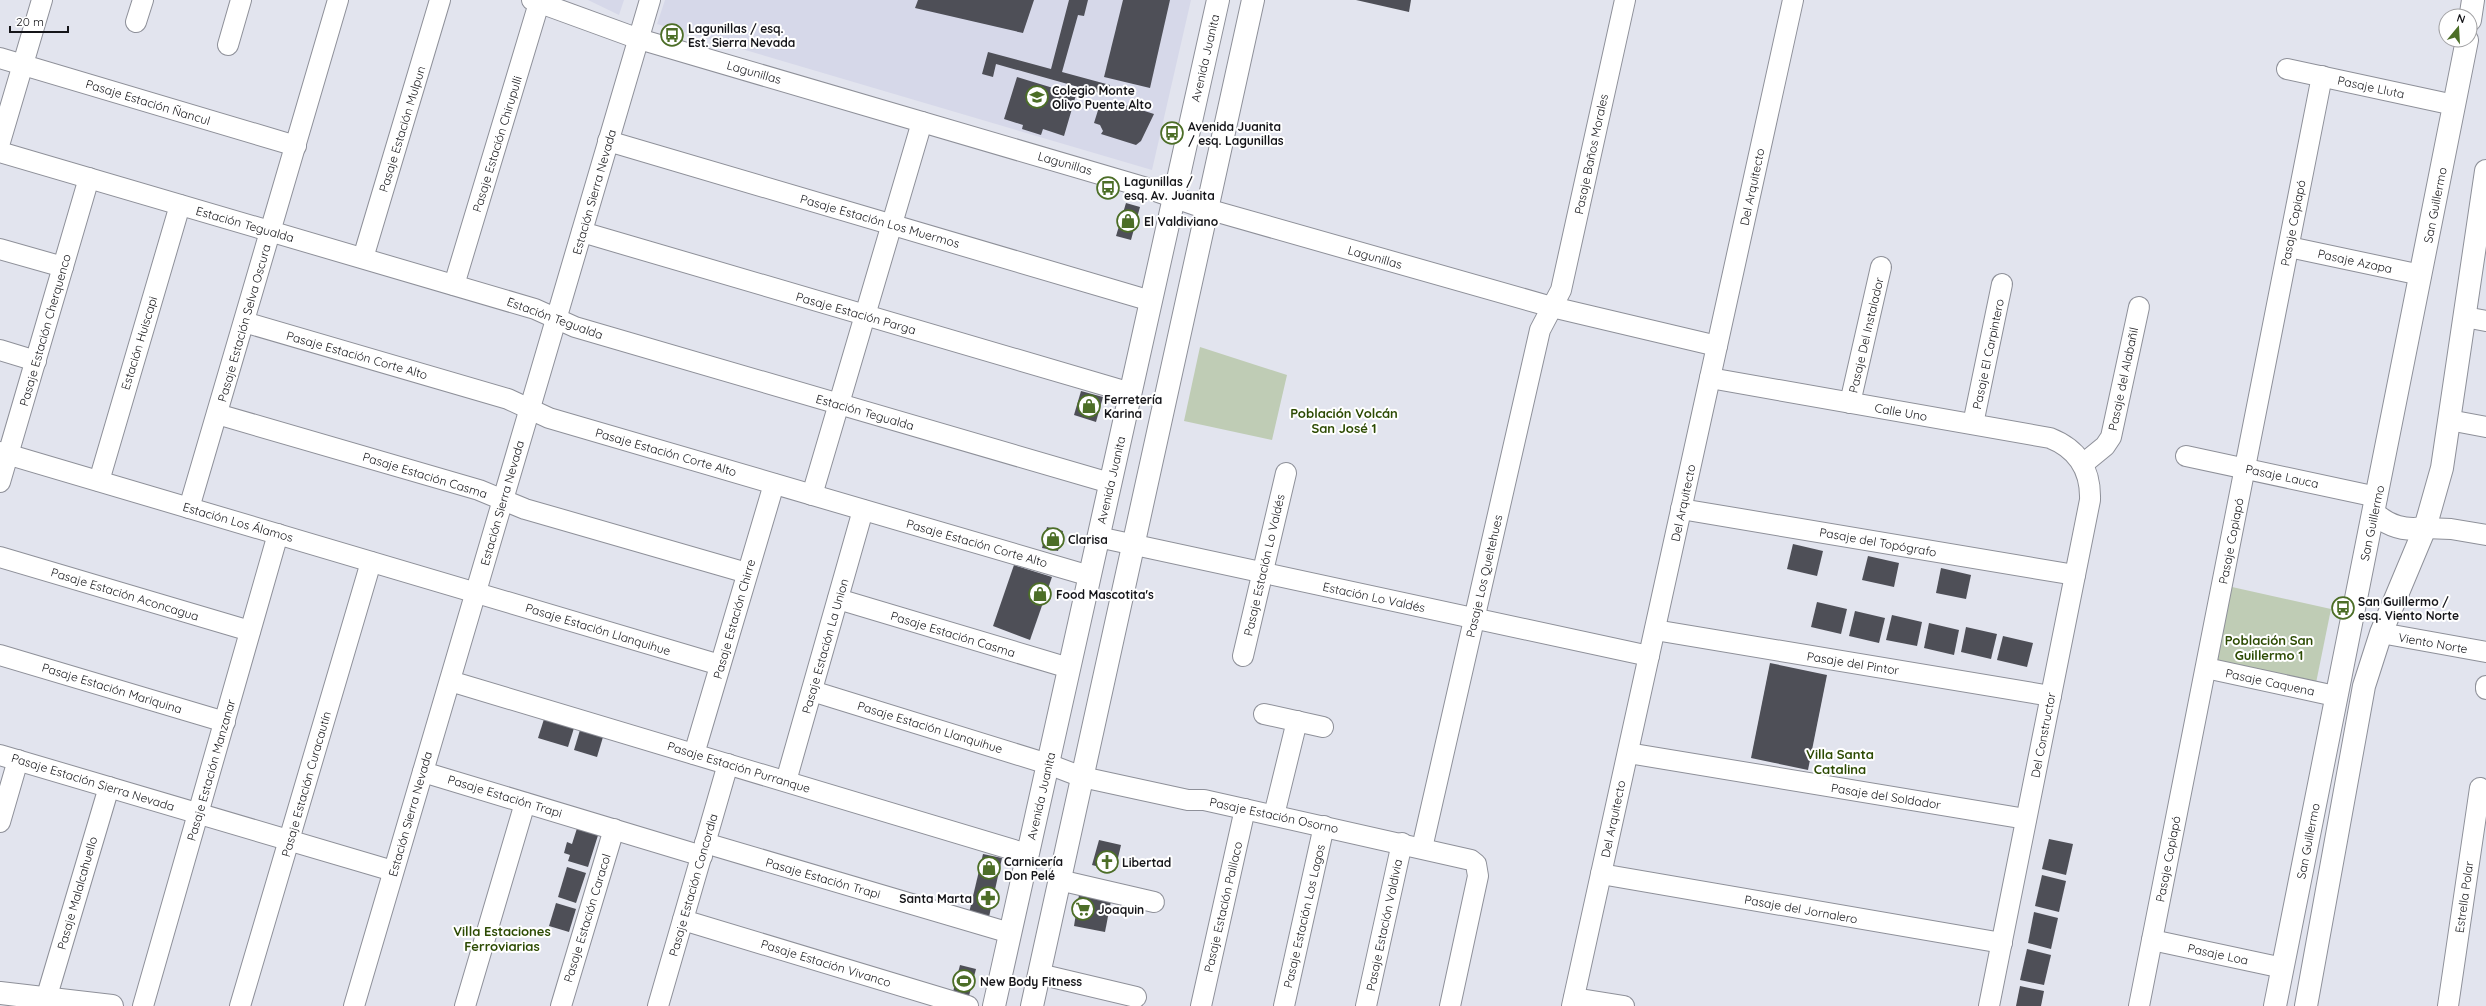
<svg xmlns="http://www.w3.org/2000/svg" width="2486" height="1006" viewBox="0 0 2486 1006" font-family="Quicksand,sans-serif">
<style>
.built{fill:#d6d8e9}
.green{fill:#bfccb5}
.building{fill:#4e4f57}
.lines{fill:none;stroke-linecap:round;stroke-linejoin:round}
.street-casing{stroke:#8e9099;stroke-width:22}
.secondary-casing{stroke:#8e9099;stroke-width:24}
.street{stroke:#fff;stroke-width:20}
.secondary{stroke:#fff;stroke-width:22}
.labels{text-anchor:middle;dominant-baseline:central;stroke-width:4;stroke-linejoin:round;paint-order:stroke}
.poi-label{font-size:12px;font-weight:bold;fill:#151519;stroke:#fff;text-anchor:start}
.street-label{font-size:12px;fill:#151519;stroke:#fff}
.neighbourhood-label{font-size:13px;font-weight:bold;fill:#2c4a02;stroke:#fff}
</style>
<rect width="100%" height="100%" fill="#e2e4ee"/>
<g class="built">
<path d="M588,0H624L619,15Z"/>
<path d="M665,0H1191L1152,170L657,24Z"/>
</g>
<g class="green">
<path d="M1200,347L1287,375L1272,440L1184,421Z"/>
<path d="M2232,587L2331,609L2316,683L2217,661Z"/>
</g>
<g class="building">
<path d="M918,0H1034L1023,33L915,8Z"/>
<path d="M1069,0H1088L1084,16L1078,15L1062,72L1110,85L1107,95L996,64L993,77L982,74L988,52L1051,69Z"/>
<path d="M1123,0H1170L1150,88L1104,77Z"/>
<path d="M1356,0H1411L1409,12Z"/>
<path d="M1017,77L1076,95L1064,136L1043,129L1041,135L1022,129L1023,125L1004,119Z"/>
<path d="M1113,101L1154,114L1141,141L1136,145L1101,134L1103,131L1100,125L1094,123L1099,107L1110,106Z"/>
<path d="M1126,203L1140,207L1131,240L1116,236Z"/>
<path d="M1081,391L1103,397L1096,422L1074,415Z"/>
<path d="M1047,527L1063,531L1058,551L1042,548Z"/>
<path d="M1793,544L1823,551L1817,576L1787,569Z"/>
<path d="M1868,556L1899,563L1894,587L1862,580Z"/>
<path d="M1014,565L1052,577L1030,640L993,626Z"/>
<path d="M1941,568L1971,575L1966,599L1936,593Z"/>
<path d="M1817,602L1847,609L1841,634L1811,627Z"/>
<path d="M1855,611L1885,618L1879,643L1849,636Z"/>
<path d="M1892,615L1922,622L1917,646L1886,640Z"/>
<path d="M1929,623L1959,630L1954,655L1924,648Z"/>
<path d="M1966,627L1997,634L1991,659L1961,652Z"/>
<path d="M2003,636L2033,643L2027,667L1997,660Z"/>
<path d="M1770,663L1827,675L1808,770L1751,758Z"/>
<path d="M544,719L574,728L568,747L538,738Z"/>
<path d="M580,730L603,737L597,757L574,750Z"/>
<path d="M579,822L600,829L588,867L568,861L570,855L564,853L567,842L572,844Z"/>
<path d="M2049,839L2073,844L2066,875L2042,869Z"/>
<path d="M1099,840L1121,845L1115,871L1092,865Z"/>
<path d="M983,854L1002,858L989,917L969,913Z"/>
<path d="M567,867L586,873L576,903L558,897Z"/>
<path d="M2042,875L2066,881L2059,912L2035,906Z"/>
<path d="M1079,895L1111,901L1105,932L1074,926Z"/>
<path d="M556,903L576,909L569,932L549,926Z"/>
<path d="M2034,912L2058,918L2051,949L2028,943Z"/>
<path d="M2027,949L2051,955L2044,985L2020,980Z"/>
<path d="M960,965L976,969L969,996L953,992Z"/>
<path d="M2020,986L2044,991L2041,1006H2016Z"/>
</g>
<g class="lines">
<g class="street-casing">
<g id="street">
<path d="M532,0L639,39L1147,188L1207,209L1552,307L1717,346"/>
<path d="M136,22L143,0"/>
<path d="M228,45L241,0"/>
<path d="M0,58L296,146"/>
<path d="M2287,69L2454,105"/>
<path d="M608,141L1151,301"/>
<path d="M0,142L42,0"/>
<path d="M0,152L535,309L575,327L1110,483"/>
<path d="M582,232L1131,393"/>
<path d="M2289,247L2421,275"/>
<path d="M0,249L63,267"/>
<path d="M363,258L440,0"/>
<path d="M454,285L539,3"/>
<path d="M2465,317L2486,321"/>
<path d="M244,322L508,399L549,418L1090,576"/>
<path d="M0,350L36,361"/>
<path d="M1710,378L2050,438C2078,449 2091,470 2090,500L1989,1006"/>
<path d="M1850,403L1881,267"/>
<path d="M217,414L479,490L525,509L747,573"/>
<path d="M2449,420L2486,427"/>
<path d="M1973,424L2002,284"/>
<path d="M0,452L720,665"/>
<path d="M2186,456L2377,497"/>
<path d="M2083,464L2105,446L2111,437L2139,307"/>
<path d="M99,481L180,205"/>
<path d="M0,482L89,178"/>
<path d="M812,495L922,122"/>
<path d="M189,508L338,0"/>
<path d="M1681,509L2075,575"/>
<path d="M2425,528L2451,529L2486,535"/>
<path d="M1098,537L1649,656"/>
<path d="M0,557L250,631"/>
<path d="M838,599L1069,668"/>
<path d="M1655,630L2051,696"/>
<path d="M2381,633L2486,652"/>
<path d="M0,655L225,722"/>
<path d="M1243,656L1286,473"/>
<path d="M2206,668L2335,696"/>
<path d="M450,681L1027,854"/>
<path d="M2486,686V689"/>
<path d="M812,691L1048,764L1082,777L1188,800H1204L1471,860L1476,864L1478,876L1450,1006"/>
<path d="M1264,714L1323,727"/>
<path d="M1628,753L2026,819"/>
<path d="M694,754L774,484"/>
<path d="M0,755L393,871"/>
<path d="M423,772L702,856"/>
<path d="M786,781L863,510"/>
<path d="M1274,815L1297,721"/>
<path d="M0,822L18,760"/>
<path d="M705,843L1010,933"/>
<path d="M1422,848L1540,330L1561,290L1625,0"/>
<path d="M1601,874L2002,943"/>
<path d="M1059,880L1154,902"/>
<path d="M683,920L968,1006"/>
<path d="M2152,940L2283,968"/>
<path d="M1039,974L1136,997"/>
<path d="M1574,998L1624,1006"/>
<path d="M46,999L109,787"/>
<path d="M143,1006L278,534"/>
<path d="M240,1006L371,562"/>
<path d="M354,1006L650,0"/>
<path d="M465,1006L525,803"/>
<path d="M561,1006L614,829"/>
<path d="M658,1006L728,764"/>
<path d="M1201,1006L1245,809"/>
<path d="M1284,1006L1324,826"/>
<path d="M1366,1006L1402,843"/>
<path d="M1572,1006L1793,0"/>
<path d="M2139,1006L2322,76"/>
<path d="M2448,1006L2480,788"/>
</g>
</g>
<g class="secondary-casing">
<g id="secondary">
<path d="M2470,20L2473,0"/>
<path d="M2374,513C2389,527 2405,531 2425,528"/>
<path d="M0,993L112,1006"/>
<path d="M994,1006L1218,0"/>
<path d="M1032,1006L1253,0"/>
<path d="M2275,1006L2467,40"/>
<path d="M2306,1006L2364,686L2381,633L2425,528L2442,468L2486,171"/>
</g>
</g>
<use href="#street" class="street"/>
<use href="#secondary" class="secondary"/>
</g>
<defs>
<g id="bus-ring" transform="scale(1.15)"><circle r="9.5" fill="#fff" stroke="#4c6e27" stroke-width="1.5"/><path d="M-5-6H5V4H4V6H2V4H-2V6H-4V4H-5ZM-3.5-4V0h7V-4ZM-3.5 1.2v1.5H-2V1.2ZM2 1.2v1.5H3.5V1.2Z" fill="#4c6e27"/></g>
<g id="school-ring" transform="scale(1.15)"><circle r="9.5" fill="#fff" stroke="#4c6e27" stroke-width="1.5"/><path d="M0-5L7-2L0 1L-7-2ZM-4 1L0 2.5L4 1V4Q0 6-4 4Z" fill="#4c6e27"/></g>
<g id="shop-ring" transform="scale(1.15)"><circle r="9.5" fill="#fff" stroke="#4c6e27" stroke-width="1.5"/><path d="M-5-2.5h2.3a2.7 3.5 0 0 1 5.4 0H5L5.5 6h-11ZM-1.5-2.5h3a1.5 2.3 0 0 0-3 0Z" fill="#4c6e27"/></g>
<g id="church-ring" transform="scale(1.15)"><circle r="9.5" fill="#fff" stroke="#4c6e27" stroke-width="1.5"/><path d="M-1.2-6h2.4v3.5h3.3v2.4h-3.3V6h-2.4V-.1h-3.3v-2.4h3.3Z" fill="#4c6e27"/></g>
<g id="pharmacy-ring" transform="scale(1.15)"><circle r="9.5" fill="#fff" stroke="#4c6e27" stroke-width="1.5"/><path d="M-2-6h4v4h4v4h-4v4h-4v-4h-4v-4h4Z" fill="#4c6e27"/></g>
<g id="supermarket-ring" transform="scale(1.15)"><circle r="9.5" fill="#fff" stroke="#4c6e27" stroke-width="1.5"/><path d="M-6-5.5h2.5l.6 2H6L4.5 2H-2.5L-4.4-4H-6ZM-1.5 3.2a1.3 1.3 0 1 0 .1 0ZM3 3.2a1.3 1.3 0 1 0 .1 0Z" fill="#4c6e27"/></g>
<g id="stadium-ring" transform="scale(1.15)"><circle r="9.5" fill="#fff" stroke="#4c6e27" stroke-width="1.5"/><path d="M0-5a6.5 5 0 1 0 0 10a6.5 5 0 1 0 0-10ZM-3.5-1.8h7v3.6h-7Z" fill="#4c6e27"/></g>
</defs>
<g fill-rule="evenodd">
<use href="#bus-ring" x="672" y="35"/>
<use href="#school-ring" x="1037" y="97"/>
<use href="#bus-ring" x="1172" y="133"/>
<use href="#bus-ring" x="1108" y="188"/>
<use href="#shop-ring" x="1128" y="221"/>
<use href="#shop-ring" x="1089" y="406"/>
<use href="#shop-ring" x="1053" y="539"/>
<use href="#shop-ring" x="1040" y="594"/>
<use href="#bus-ring" x="2343" y="608"/>
<use href="#church-ring" x="1107" y="862"/>
<use href="#shop-ring" x="989" y="868"/>
<use href="#pharmacy-ring" x="988" y="898"/>
<use href="#supermarket-ring" x="1083" y="909"/>
<use href="#stadium-ring" x="964" y="981"/>
</g>
<g class="labels">
<g class="poi-label">
<text x="688" y="28">Lagunillas / esq.<tspan x="688" dy="14">Est. Sierra Nevada</tspan></text>
<text x="1052" y="90">Colegio Monte<tspan x="1052" dy="14">Olivo Puente Alto</tspan></text>
<text x="1188" y="126">Avenida Juanita<tspan x="1188" dy="14">/ esq. Lagunillas</tspan></text>
<text x="1124" y="181">Lagunillas /<tspan x="1124" dy="14">esq. Av. Juanita</tspan></text>
<text x="1144" y="221">El Valdiviano</text>
<text x="1104" y="399">Ferretería<tspan x="1104" dy="14">Karina</tspan></text>
<text x="1068" y="539">Clarisa</text>
<text x="1056" y="594">Food Mascotita's</text>
<text x="2358" y="601">San Guillermo /<tspan x="2358" dy="14">esq. Viento Norte</tspan></text>
<text x="1004" y="861">Carnicería<tspan x="1004" dy="14">Don Pelé</tspan></text>
<text x="1122" y="862">Libertad</text>
<text x="972" y="898" text-anchor="end">Santa Marta</text>
<text x="1098" y="909">Joaquin</text>
<text x="980" y="981">New Body Fitness</text>
</g>
<g class="street-label">
<text transform="translate(1205 58) rotate(-77)">Avenida Juanita</text>
<text transform="translate(754 72) rotate(16)">Lagunillas</text>
<text transform="translate(2371 87) rotate(12)">Pasaje Lluta</text>
<text transform="translate(148 102) rotate(17)">Pasaje Estación Ñancul</text>
<text transform="translate(402 129) rotate(-73)">Pasaje Estación Mulpun</text>
<text transform="translate(497 144) rotate(-73)">Pasaje Estación Chirupulli</text>
<text transform="translate(1591 154) rotate(-78)">Pasaje Baños Morales</text>
<text transform="translate(1065 163) rotate(16)">Lagunillas</text>
<text transform="translate(1752 187) rotate(-78)">Del Arquitecto</text>
<text transform="translate(594 192) rotate(-74)">Estación Sierra Nevada</text>
<text transform="translate(2435 205) rotate(-79)">San Guillermo</text>
<text transform="translate(880 221) rotate(16)">Pasaje Estación Los Muermos</text>
<text transform="translate(2293 223) rotate(-79)">Pasaje Copiapó</text>
<text transform="translate(245 224) rotate(16)">Estación Tegualda</text>
<text transform="translate(1375 257) rotate(16)">Lagunillas</text>
<text transform="translate(2355 261) rotate(12)">Pasaje Azapa</text>
<text transform="translate(856 313) rotate(16)">Pasaje Estación Parga</text>
<text transform="translate(555 318) rotate(20)">Estación Tegualda</text>
<text transform="translate(244 323) rotate(-74)">Pasaje Estación Selva Oscura</text>
<text transform="translate(45 330) rotate(-74)">Pasaje Estación Cherquenco</text>
<text transform="translate(1866 335) rotate(-77)">Pasaje Del Instalador</text>
<text transform="translate(139 343) rotate(-73)">Estación Huiscapi</text>
<text transform="translate(1988 354) rotate(-78)">Pasaje El Carpintero</text>
<text transform="translate(357 355) rotate(16)">Pasaje Estación Corte Alto</text>
<text transform="translate(2123 379) rotate(-78)">Pasaje del Alabañil</text>
<text transform="translate(865 412) rotate(16)">Estación Tegualda</text>
<text transform="translate(1901 412) rotate(10)">Calle Uno</text>
<text transform="translate(666 452) rotate(16)">Pasaje Estación Corte Alto</text>
<text transform="translate(425 475) rotate(17)">Pasaje Estación Casma</text>
<text transform="translate(2282 476) rotate(12)">Pasaje Lauca</text>
<text transform="translate(1111 480) rotate(-77)">Avenida Juanita</text>
<text transform="translate(502 503) rotate(-74)">Estación Sierra Nevada</text>
<text transform="translate(1683 503) rotate(-78)">Del Arquitecto</text>
<text transform="translate(238 522) rotate(16)">Estación Los Álamos</text>
<text transform="translate(2372 523) rotate(-78)">San Guillermo</text>
<text transform="translate(2231 541) rotate(-79)">Pasaje Copiapó</text>
<text transform="translate(1878 542) rotate(10)">Pasaje del Topógrafo</text>
<text transform="translate(977 543) rotate(16)">Pasaje Estación Corte Alto</text>
<text transform="translate(1264 565) rotate(-77)">Pasaje Estación Lo Valdés</text>
<text transform="translate(1484 576) rotate(-77)">Pasaje Los Queltehues</text>
<text transform="translate(125 594) rotate(17)">Pasaje Estación Aconcagua</text>
<text transform="translate(1374 597) rotate(12)">Estación Lo Valdés</text>
<text transform="translate(734 619) rotate(-74)">Pasaje Estación Chirre</text>
<text transform="translate(598 629) rotate(17)">Pasaje Estación Llanquihue</text>
<text transform="translate(953 634) rotate(17)">Pasaje Estación Casma</text>
<text transform="translate(2433 643) rotate(10)">Viento Norte</text>
<text transform="translate(825 646) rotate(-74)">Pasaje Estación La Union</text>
<text transform="translate(1853 663) rotate(9)">Pasaje del Pintor</text>
<text transform="translate(2270 682) rotate(12)">Pasaje Caquena</text>
<text transform="translate(112 688) rotate(17)">Pasaje Estación Mariquina</text>
<text transform="translate(930 727) rotate(17)">Pasaje Estación Llanquihue</text>
<text transform="translate(2043 735) rotate(-79)">Del Constructor</text>
<text transform="translate(739 767) rotate(17)">Pasaje Estación Purranque</text>
<text transform="translate(211 770) rotate(-74)">Pasaje Estación Manzanar</text>
<text transform="translate(93 782) rotate(17)">Pasaje Estación Sierra Nevada</text>
<text transform="translate(306 784) rotate(-74)">Pasaje Estación Curacautín</text>
<text transform="translate(505 796) rotate(17)">Pasaje Estación Trapi</text>
<text transform="translate(1041 796) rotate(-77)">Avenida Juanita</text>
<text transform="translate(1886 796) rotate(9)">Pasaje del Soldador</text>
<text transform="translate(410 814) rotate(-74)">Estación Sierra Nevada</text>
<text transform="translate(1274 815) rotate(12)">Pasaje Estación Osorno</text>
<text transform="translate(1613 819) rotate(-78)">Del Arquitecto</text>
<text transform="translate(2308 841) rotate(-79)">San Guillermo</text>
<text transform="translate(2168 859) rotate(-79)">Pasaje Copiapó</text>
<text transform="translate(823 878) rotate(16)">Pasaje Estación Trapi</text>
<text transform="translate(693 885) rotate(-74)">Pasaje Estación Concordia</text>
<text transform="translate(77 893) rotate(-74)">Pasaje Malalcahuello</text>
<text transform="translate(2464 897) rotate(-82)">Estrella Polar</text>
<text transform="translate(1223 907) rotate(-77)">Pasaje Estación Paillaco</text>
<text transform="translate(1801 909) rotate(10)">Pasaje del Jornalero</text>
<text transform="translate(1304 916) rotate(-77)">Pasaje Estación Los Lagos</text>
<text transform="translate(587 918) rotate(-73)">Pasaje Estación Caracol</text>
<text transform="translate(1384 925) rotate(-78)">Pasaje Estación Valdivia</text>
<text transform="translate(2218 954) rotate(12)">Pasaje Loa</text>
<text transform="translate(826 963) rotate(17)">Pasaje Estación Vivanco</text>
</g>
<g class="neighbourhood-label">
<text x="1344" y="413">Población Volcán<tspan x="1344" dy="15">San José 1</tspan></text>
<text x="2269" y="640">Población San<tspan x="2269" dy="15">Guillermo 1</tspan></text>
<text x="1840" y="754">Villa Santa<tspan x="1840" dy="15">Catalina</tspan></text>
<text x="502" y="931">Villa Estaciones<tspan x="502" dy="15">Ferroviarias</tspan></text>
</g>
</g>
<g transform="translate(2458 28) rotate(18)"><circle r="19" fill="#ffffff" stroke="#a1a1a3"/>
<path d="M0-3L7 15L0 10L-7 15Z" fill="#4c6e27"/>
<text y="-6" font-size="11" font-weight="bold" text-anchor="middle" fill="#151519">N</text>
</g>
<path d="M10 26v6h58v-6" fill="none" stroke="#151519" stroke-width="2"/>
<text x="16" y="26" font-size="12" fill="#151519" stroke="#ffffff" stroke-width="3" paint-order="stroke">20 m</text>
</svg>
